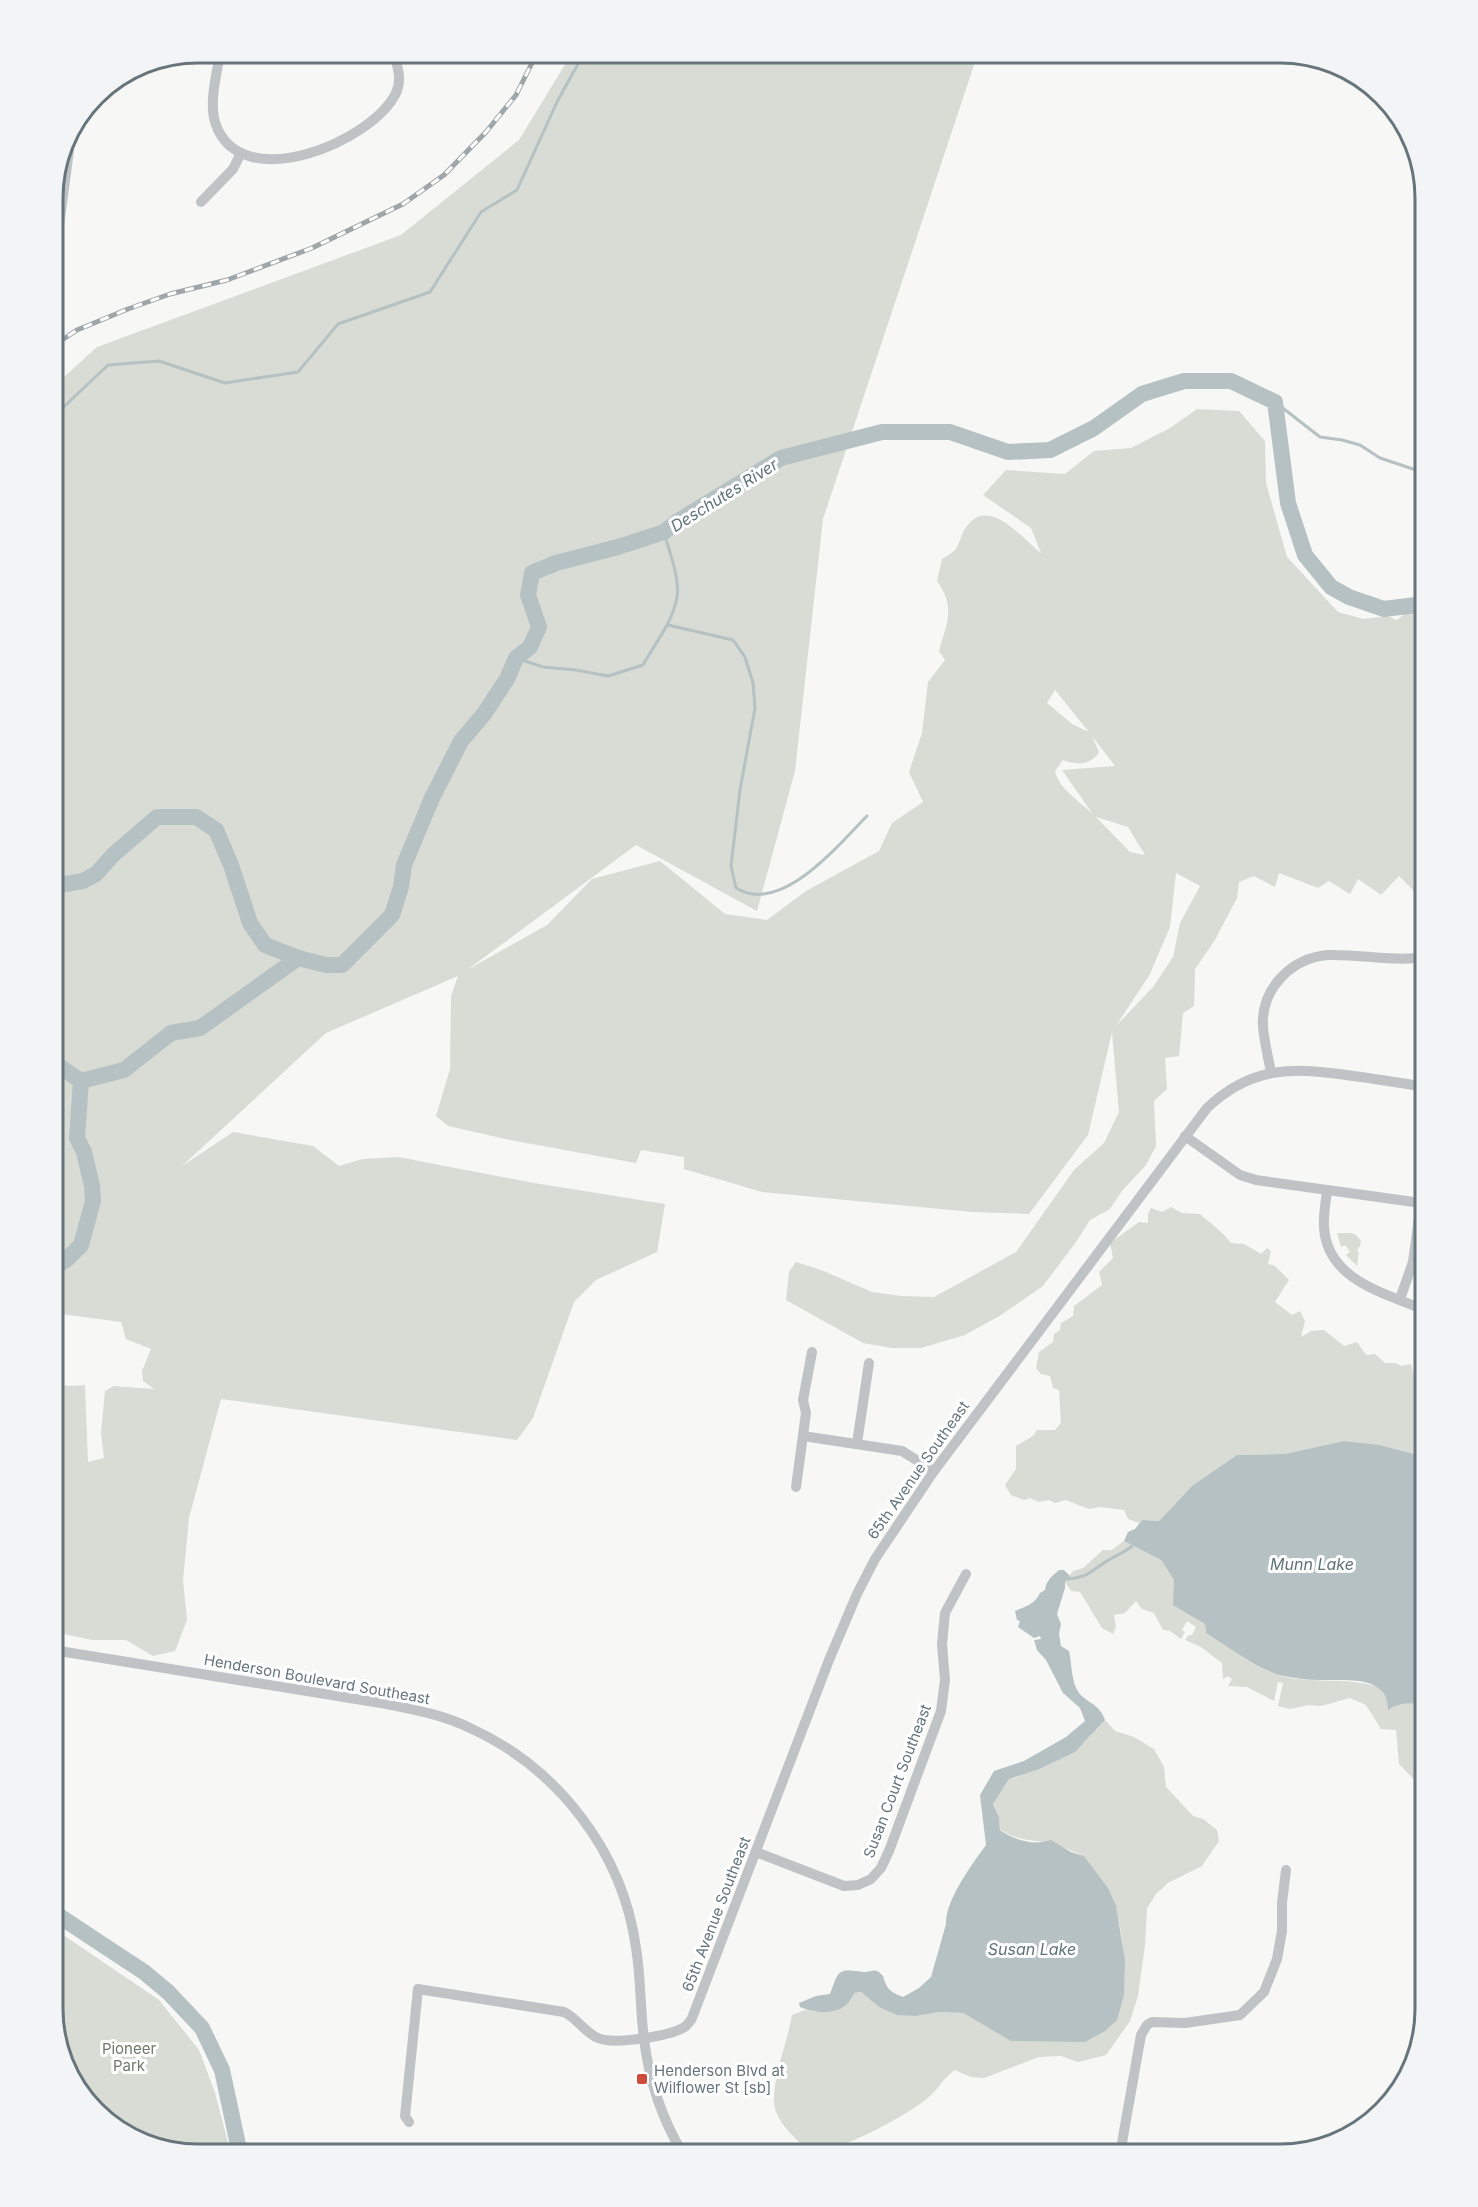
<svg xmlns="http://www.w3.org/2000/svg" width="1478" height="2207" viewBox="0 0 1478 2207" font-family="Inter,sans-serif">
<style>
.green{fill:#d8dcd4;fill-rule:evenodd}
.water{fill:#b5c1c3}
.lines{fill:none;stroke-linecap:round;stroke-linejoin:round}
.stream{stroke:#b5c1c3;stroke-width:3}
.river{stroke:#b5c1c3;stroke-width:16}
.minor{stroke:#bfc3c6;stroke-width:10}
.rail-casing{stroke:#9fa6aa;stroke-width:5}
.rail{stroke:#fff;stroke-width:3;stroke-dasharray:9;stroke-linecap:butt}
.poi-dot{fill:#cf4c3d;stroke:#fff;stroke-width:2}
.labels{text-anchor:middle;dominant-baseline:central;stroke-width:6;stroke-linejoin:round;paint-order:stroke}
.street-label{font-size:15px;fill:#66757c;stroke:#fff}
.park-label{font-size:15px;fill:#6e7a68;stroke:#fff}
.poi-label{font-size:15px;fill:#66757c;stroke:#fff;text-anchor:start}
.water-label{font-size:16px;font-style:italic;fill:#607477;stroke:#fff}
.rim{fill:none;stroke:#66757c;stroke-width:3}
</style>
<rect width="100%" height="100%" fill="#f7f7f5"/>
<g class="green">
<path d="M572,53H978L823,519L795,771L757,911L636,845L467,970L547,925L592,879L660,861L725,914L767,920L806,891L879,851L892,823L923,802L909,772L922,733L928,682L945,660L939,651C947,622 956,608 937,581L942,559C945,557 951,554 954,551C960,545 961,533 967,526C990,495 1024,541 1041,553L1031,528L983,495L1006,470L1065,474L1094,451L1131,448L1170,428L1197,409L1239,411L1265,441L1266,483L1287,557L1338,612L1363,619L1388,616L1397,620L1409,611L1425,613V884L1414,891L1399,876L1381,895L1358,879L1350,894L1329,881L1318,888L1279,873L1275,887L1254,876L1239,882L1237,898L1215,940L1195,969L1194,1006L1183,1013L1179,1056L1165,1058L1167,1089L1154,1101L1156,1146L1146,1165L1122,1191L1110,1209L1090,1220L1076,1242L1043,1286L1001,1315L965,1335L921,1348H892L863,1343L786,1300L789,1272L796,1262L821,1270L872,1292L901,1296L934,1297L1016,1252L1074,1170L1104,1143L1119,1112L1112,1032L1088,1135L1029,1214L972,1212L762,1192L684,1169V1157L641,1150L636,1163L510,1140L448,1126L436,1116L450,1069L451,996L458,976L326,1033L182,1166L233,1132L313,1146L339,1166L363,1159L398,1157L534,1183L665,1204L657,1252L596,1280L574,1302L533,1418L517,1440L221,1399L189,1518L183,1580L187,1620L175,1651L153,1656L126,1640H93L53,1632V1381L68,1386L85,1385L88,1462L104,1458L101,1433L105,1391L114,1386L154,1389L143,1381L142,1371L151,1349L126,1339L121,1322L53,1313V387L97,347L401,235L519,140ZM1055,690L1089,732L1072,724L1047,703ZM1092,736L1115,766L1062,770L1092,813C1080,802 1058,788 1055,771L1063,760C1077,765 1090,766 1099,752ZM1096,817L1128,827L1145,855L1130,852ZM1176,873L1200,886L1180,923L1173,957L1153,987L1116,1026L1150,974L1170,927Z"/>
<path d="M1171,1207L1182,1213L1200,1214C1211,1224 1222,1231 1231,1243L1244,1244L1261,1254L1267,1248L1271,1251L1268,1264L1275,1266L1289,1280L1275,1302L1292,1315L1300,1311L1305,1321L1301,1337L1311,1331L1324,1330L1344,1346L1357,1342L1366,1355L1375,1354L1385,1363H1396L1401,1366L1411,1364L1414,1376L1425,1372V1457L1380,1445L1344,1441L1286,1454L1237,1455L1193,1485L1159,1521L1142,1520L1139,1523L1128,1519L1124,1510L1100,1507L1089,1509L1066,1500L1055,1503L1049,1500L1039,1502L1030,1498L1024,1500L1011,1495L1005,1485L1016,1469V1446L1033,1436L1037,1430H1055L1061,1423L1059,1390L1053,1388L1050,1376L1041,1374L1036,1368L1039,1352L1053,1342L1054,1334L1060,1330L1061,1323L1073,1316L1074,1306L1102,1285L1099,1272L1113,1258L1110,1243L1139,1222L1148,1223V1214L1151,1208L1162,1212Z"/>
<path d="M1351,1233L1356,1235L1361,1241L1360,1246L1358,1248L1357,1252H1359L1357,1266L1346,1255L1350,1252L1345,1245L1341,1247L1337,1233Z"/>
<path d="M1124,1541L1161,1560L1174,1580V1605L1205,1624L1206,1633C1228,1647 1253,1667 1278,1675C1313,1685 1344,1676 1379,1687L1388,1701V1709C1401,1702 1411,1703 1425,1705V1791L1399,1764L1396,1730L1381,1729L1366,1705L1350,1698L1321,1706L1308,1705L1290,1709L1278,1706L1283,1683L1278,1682L1274,1701L1247,1687L1228,1686L1232,1679L1228,1676L1223,1679L1222,1663L1201,1647L1185,1640L1189,1635H1192L1196,1627L1187,1621L1182,1630L1185,1632L1181,1639L1170,1631L1163,1630L1154,1613L1142,1609L1136,1601L1125,1613L1114,1615L1116,1627L1113,1634L1102,1628L1080,1592L1071,1591L1065,1582L1073,1571L1083,1568L1103,1550H1112Z"/>
<path d="M1105,1720L1115,1731L1134,1737L1154,1749L1164,1767L1166,1787L1193,1816L1203,1819L1217,1830L1219,1841L1202,1866L1168,1883L1156,1894L1147,1908L1145,1945L1138,1996L1130,2021L1106,2055L1078,2062L1061,2056L1039,2057L984,2078L971,2077L955,2070C944,2077 940,2087 930,2096C912,2113 839,2153 815,2150C805,2148 800,2144 793,2136C784,2127 774,2114 774,2101C774,2072 787,2044 792,2015L805,2010L816,2012L847,2004L855,1993L861,1992L879,2007L916,2016L939,2012L963,2013L1011,2041L1124,1995C1125,1950 1124,1910 1096,1873C1092,1867 1087,1859 1082,1855C1077,1853 1070,1850 1065,1848C1044,1837 1021,1845 1000,1829L999,1817L993,1803L1009,1779L1017,1777L1084,1743Z"/>
<path d="M53,1928L159,2000L199,2050L215,2093L231,2154H189L118,2130L72,2081L53,2009Z"/>
</g>
<g class="water">
<path d="M1344,1441L1380,1445L1425,1457V1705C1411,1703 1400,1702 1388,1710C1388,1674 1345,1681 1321,1680C1307,1680 1293,1678 1279,1675C1255,1668 1227,1646 1206,1633L1205,1624L1173,1605L1174,1580L1161,1560L1124,1541L1128,1532L1135,1529L1142,1520L1159,1521L1193,1485L1237,1455L1285,1454Z"/>
<path d="M1059,1570H1064L1070,1576L1065,1582V1588L1057,1614L1061,1624L1059,1634L1061,1646L1069,1651C1072,1664 1071,1682 1079,1693C1088,1704 1099,1703 1105,1720L1075,1752L1039,1769L1009,1779L993,1804L999,1817L1000,1830C1014,1840 1034,1846 1051,1840L1071,1852L1084,1856L1108,1888L1116,1906L1125,1960L1124,1995L1117,2020L1105,2031L1085,2042L1011,2041L963,2013L939,2012L916,2016L897,2015L879,2007L861,1992L855,1993C852,1996 850,2002 846,2005C834,2015 813,2013 800,2007L799,2003L816,1996L830,1994C839,1971 836,1968 863,1972C870,1973 875,1967 881,1974C886,1979 882,1976 885,1982C888,1991 895,1994 903,1997L919,1988L931,1977L946,1924C945,1901 972,1864 986,1845L980,1795L994,1771L1024,1761L1066,1737L1085,1721L1080,1708L1063,1693L1046,1660L1037,1650L1034,1640L1041,1639L1040,1636L1034,1638L1018,1627L1020,1621L1017,1620L1015,1611C1026,1606 1034,1605 1040,1593L1045,1590C1046,1581 1052,1576 1059,1570Z"/>
</g>
<g class="lines">
<g class="stream">
<path d="M1275,402L1320,437L1342,440L1360,445L1380,458L1425,473"/>
<path d="M53,417L108,365L159,361L225,383L298,372L338,324L430,292L481,212L517,190L557,102L584,53"/>
<path d="M668,625L733,640L745,657L753,683L755,708L740,790L731,866L736,888C781,916 838,845 867,816"/>
<path d="M516,658L543,667L576,670L608,676L643,665C655,643 673,622 677,597C680,577 669,552 664,532"/>
<path d="M1068,1579C1091,1576 1089,1572 1107,1561C1116,1555 1124,1553 1132,1546"/>
</g>
<g class="river">
<path d="M53,886L83,881L96,874L113,855L157,817H196L216,830L231,865L250,923L265,945L298,958L326,965H342L392,915L401,887L404,865L432,798L461,741L484,714L507,679L516,658L530,647L539,627L528,595L532,573L556,563L618,547L664,532L678,521L781,458L882,432H950L1008,452L1050,450L1094,428L1142,394L1184,381H1231L1275,402L1288,503L1305,555L1331,587L1349,597L1384,609L1416,605L1425,601"/>
<path d="M81,1081L124,1070L171,1033L200,1028L298,958"/>
<path d="M53,1268L66,1260L81,1245L93,1201L92,1186L84,1152L77,1138L81,1081L53,1062"/>
<path d="M53,1912L144,1972L168,1992L202,2028L222,2070L240,2154"/>
</g>
<g class="minor">
<path d="M220,53C217,74 208,104 216,125C242,196 372,142 396,93C402,81 398,64 393,53"/>
<path d="M201,202L233,169L241,153"/>
<path d="M56,248L72,128"/>
<path d="M1271,1072C1268,1057 1264,1041 1263,1026C1261,989 1291,958 1328,955C1360,954 1393,962 1425,957"/>
<path d="M1185,1136L1240,1175L1256,1180L1421,1203"/>
<path d="M1327,1190C1326,1202 1323,1215 1324,1227C1327,1280 1384,1293 1425,1310"/>
<path d="M1400,1299L1413,1262L1425,1173"/>
<path d="M803,1436L902,1451L934,1471"/>
<path d="M857,1443L869,1363"/>
<path d="M796,1487L806,1413L803,1400L812,1352"/>
<path d="M53,1650L387,1704C416,1710 444,1715 470,1728C558,1768 623,1852 636,1948C641,1978 640,2009 644,2039C649,2080 662,2119 683,2154"/>
<path d="M756,1852L844,1886L858,1885L871,1879L881,1868L889,1851L941,1711L945,1680L942,1644L945,1613L966,1574"/>
<path d="M409,2122L405,2116L418,1989L564,2012C577,2018 584,2032 598,2038C613,2045 673,2036 686,2026C687,2025 692,2019 692,2018L829,1660L857,1594L875,1559L934,1471L1207,1108C1252,1065 1295,1067 1353,1076C1377,1079 1401,1083 1425,1087"/>
<path d="M1120,2154L1141,2035L1147,2025L1152,2022L1185,2023L1240,2015L1264,1992L1277,1959L1282,1931V1903L1286,1870"/>
</g>
<g class="rail-casing">
<path id="rail" d="M53,346L77,330L128,309L170,294L227,280L312,248L403,204L444,175L486,132L516,95L537,53"/>
</g>
<use href="#rail" class="rail"/>
</g>
<rect class="poi-dot" x="636" y="2073" width="12" height="12" rx="3"/>
<g class="labels">
<g class="street-label">
<text transform="translate(918 1470) rotate(-55)">65th Avenue Southeast</text>
<text transform="translate(317 1679) rotate(10)">Henderson Boulevard Southeast</text>
<text transform="translate(897 1781) rotate(-69)">Susan Court Southeast</text>
<text transform="translate(716 1914) rotate(-69)">65th Avenue Southeast</text>
</g>
<g class="park-label">
<text x="129" y="2048">Pioneer<tspan x="129" dy="17">Park</tspan></text>
</g>
<g class="poi-label">
<text x="654" y="2070">Henderson Blvd at<tspan x="654" dy="17">Wilflower St [sb]</tspan></text>
</g>
<g class="water-label">
<text transform="translate(724 495) rotate(-32)">Deschutes River</text>
<text x="1312" y="1564">Munn Lake</text>
<text x="1032" y="1949">Susan Lake</text>
</g>
</g>
<path d="M0 0H1478V2207H0ZM198 63H1280A135 135 0 0 1 1415 198V2009A135 135 0 0 1 1280 2144H198A135 135 0 0 1 63 2009V198A135 135 0 0 1 198 63Z" fill="#f3f4f5" fill-rule="evenodd"/>
<path class="rim" d="M198 63H1280A135 135 0 0 1 1415 198V2009A135 135 0 0 1 1280 2144H198A135 135 0 0 1 63 2009V198A135 135 0 0 1 198 63Z"/>
</svg>
